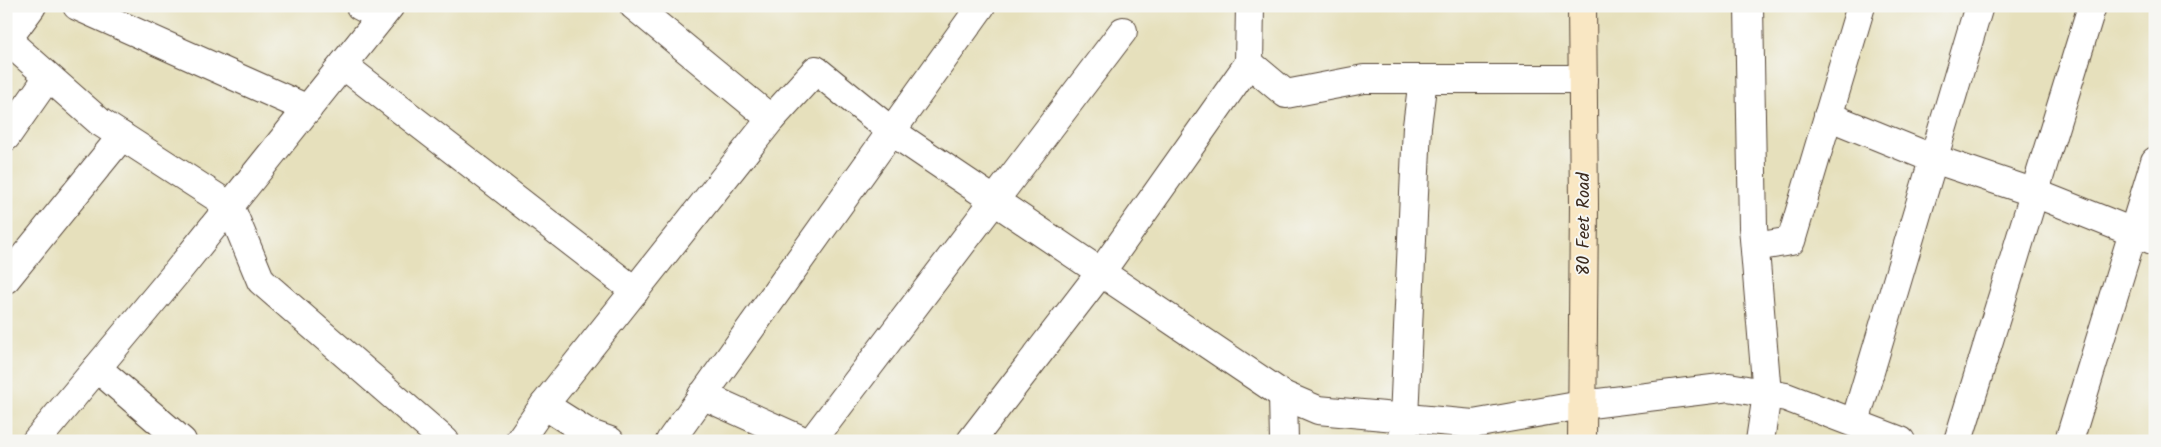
<svg xmlns="http://www.w3.org/2000/svg" width="2161" height="447" viewBox="0 0 2161 447" font-family="Kalam,sans-serif">
<style>
.lines{fill:none;stroke-linecap:round;stroke-linejoin:round}
.minor-casing{stroke:#554536;stroke-width:30}
.secondary-casing{stroke:#554536;stroke-width:30}
.minor{stroke:#fff;stroke-width:28}
.secondary{stroke:#f9e7c3;stroke-width:28}
.labels{text-anchor:middle;dominant-baseline:central;stroke-width:4;stroke-linejoin:round;paint-order:stroke}
.street-label{font-size:18px;fill:#3b2a1e;stroke:#f6f6f2}
</style>
<rect width="100%" height="100%" fill="#f6f6f2"/>
<filter id="ink" filterUnits="userSpaceOnUse"><feTurbulence type="fractalNoise" baseFrequency=".02" numOctaves="2"/><feDisplacementMap in="SourceGraphic" scale="10" xChannelSelector="R" yChannelSelector="G"/><feConvolveMatrix kernelMatrix="1 2 1 2 8 2 1 2 1" color-interpolation-filters="sRGB"/></filter>
<filter id="wash" filterUnits="userSpaceOnUse"><feTurbulence type="fractalNoise" baseFrequency=".0096" numOctaves="4" result="noise"/><feDisplacementMap in="SourceGraphic" scale="20" xChannelSelector="R" yChannelSelector="G"/><feGaussianBlur stdDeviation="1.12" result="paint"/><feColorMatrix in="noise" values="0 0 0 0 0 0 0 0 0 0 0 0 0 0 0 0 0 1.4 0 .05"/><feComposite in="paint" operator="in"/></filter>
<g filter="url(#wash)">
<rect width="100%" height="100%" fill="#e6e0bc"/>
</g>
<g filter="url(#ink)">
<g class="lines">
<g class="minor-casing">
<g id="minor">
<path d="M32,6L7,40L100,122L230,206L261,281L445,441"/>
<path d="M77,6L308,109"/>
<path d="M360,6L381,17"/>
<path d="M634,6L771,119L816,70L891,131L1283,395L1318,410L1473,424L1582,405L1729,387L1786,397L1901,441"/>
<path d="M1749,6L1753,227L1767,394L1760,441"/>
<path d="M1249,63L1286,94L1364,79H1583"/>
<path d="M343,65L635,291"/>
<path d="M1828,116L1934,159L2035,193L2155,241"/>
<path d="M6,137L48,77"/>
<path d="M1755,247L1791,241L1861,6"/>
<path d="M6,279L122,136"/>
<path d="M97,368L182,441"/>
<path d="M702,395L804,441"/>
<path d="M1283,395L1284,441"/>
<path d="M544,405L590,434L610,441"/>
<path d="M1855,422L1979,6"/>
<path d="M36,441L177,272L390,6"/>
<path d="M519,441L544,405L771,119"/>
<path d="M670,441L981,6"/>
<path d="M812,441L1123,31"/>
<path d="M971,441L1101,272L1249,63L1250,6"/>
<path d="M1403,441L1417,126L1423,79"/>
<path d="M1958,441L2092,6"/>
<path d="M2069,441L2155,161"/>
</g>
</g>
<g class="secondary-casing">
<path id="secondary" d="M1582,441L1584,204L1582,6"/>
</g>
<use href="#minor" class="minor"/>
<use href="#secondary" class="secondary"/>
</g>
</g>
<g class="labels">
<g class="street-label">
<text transform="translate(1584 224) rotate(-90)">80 Feet Road</text>
</g>
</g>
<rect width="2161" height="447" fill="none" stroke="#f6f6f2" stroke-width="25"/>
</svg>
